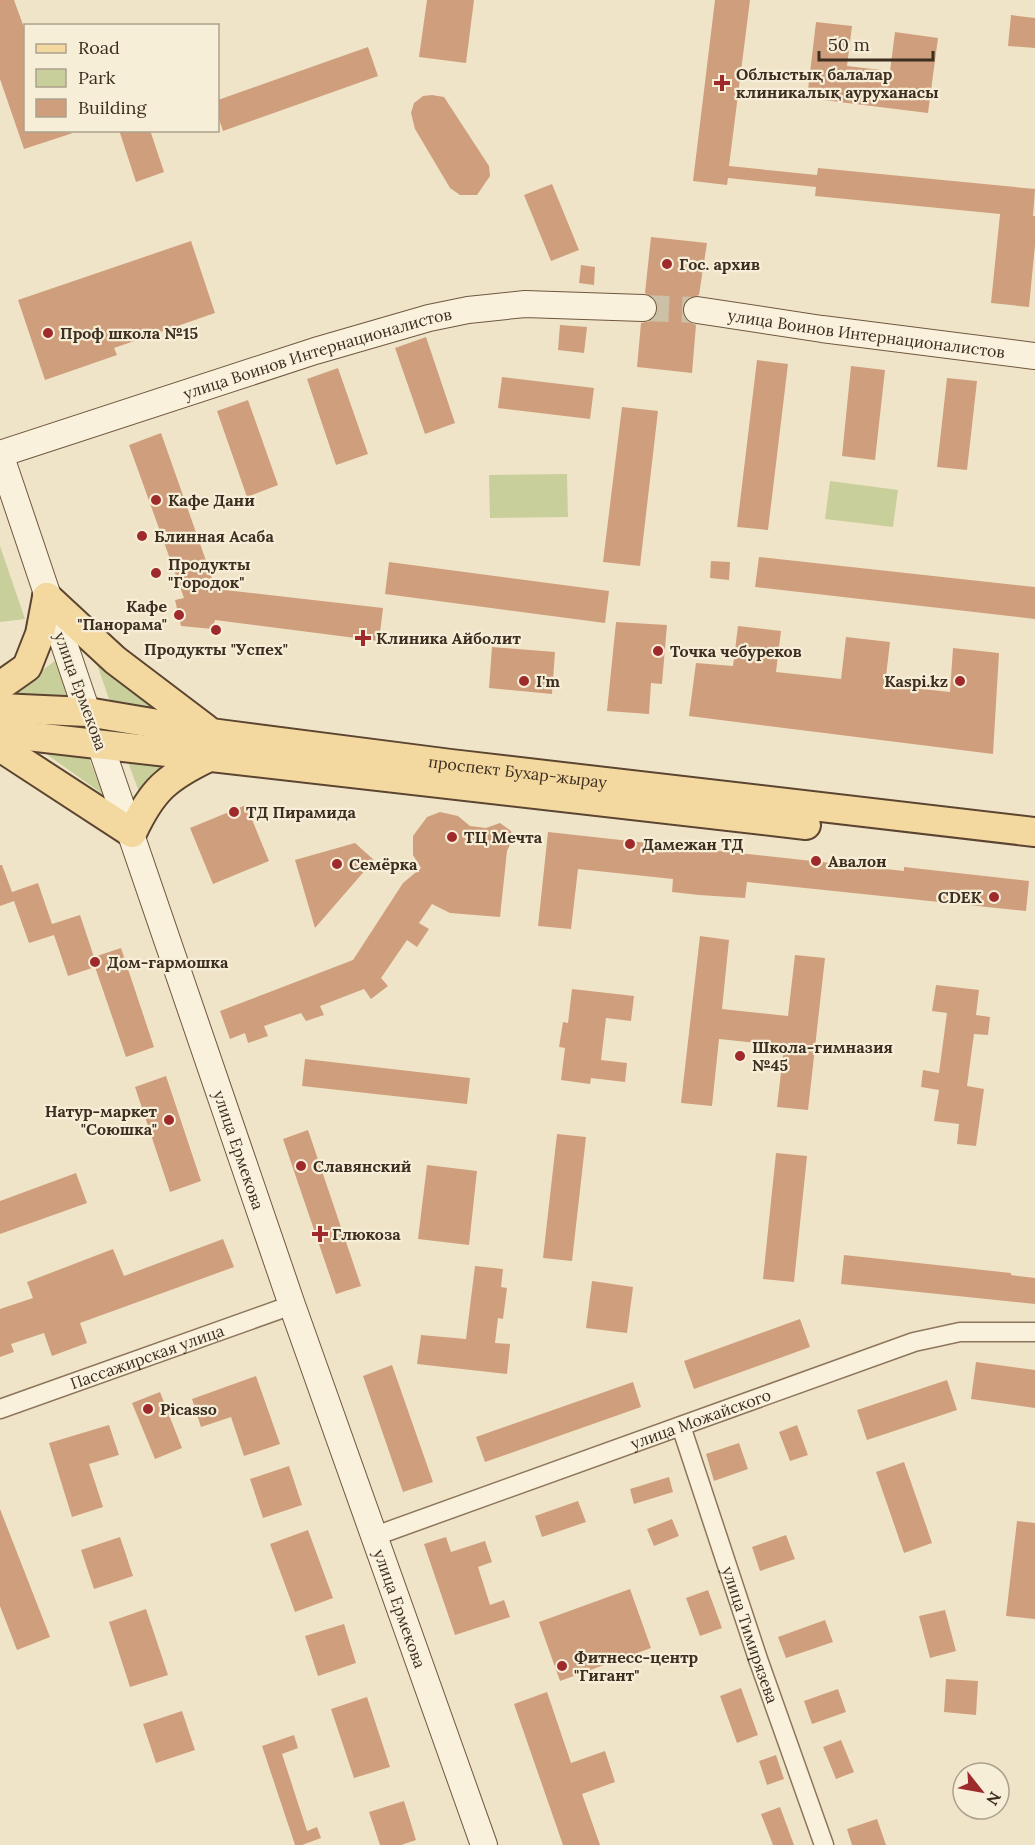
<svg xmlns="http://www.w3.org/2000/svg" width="1035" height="1845" viewBox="0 0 1035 1845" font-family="Lora,serif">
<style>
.green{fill:#c9cf9b}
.building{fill:#cf9f7d}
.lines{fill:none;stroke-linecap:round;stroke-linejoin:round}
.secondary-tunnel{stroke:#ccc0a6;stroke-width:26;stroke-dasharray:26 13;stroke-linecap:butt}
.minor-casing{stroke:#8d765c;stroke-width:21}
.secondary-casing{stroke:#6f573f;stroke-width:28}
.primary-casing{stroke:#5b4430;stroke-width:32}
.minor{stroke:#faf1dc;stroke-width:18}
.secondary{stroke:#faf1dc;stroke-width:26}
.primary{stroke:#f3d9a0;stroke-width:28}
.poi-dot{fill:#9e2a2b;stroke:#f7eed8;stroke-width:2}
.labels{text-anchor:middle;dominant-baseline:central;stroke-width:4.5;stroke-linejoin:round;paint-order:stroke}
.poi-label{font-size:16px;font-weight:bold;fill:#3d2e20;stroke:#f7eed8;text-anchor:start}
.street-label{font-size:16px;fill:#3d2e20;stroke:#f7eed8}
</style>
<rect width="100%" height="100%" fill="#f0e4c8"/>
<g class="green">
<path d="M567,474L568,517L490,518L489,475Z"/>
<path d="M830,481L898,490L893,527L825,519Z"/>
<path d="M0,546L25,619L0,622Z"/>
<path d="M56,660L71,701L7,697Z"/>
<path d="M97,664L155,710L111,705Z"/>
<path d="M42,751L87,754L104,795Z"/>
<path d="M126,757L174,764L141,797Z"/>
</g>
<g class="building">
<path d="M0,0H14L26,33V130L73,133L24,149L0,79Z"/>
<path d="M427,0H474L466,63L419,57Z"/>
<path d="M715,0H750L729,166L817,175L818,168L1035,189L1033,216H1035V245L1029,307L991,303L1000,214L815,196L816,187L728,178L727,185L693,181Z"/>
<path d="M1011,15L1035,18V48L1008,46Z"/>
<path d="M816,22L852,26L847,66L890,71L895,32L938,38L928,113L807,98Z"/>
<path d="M368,47L378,76L223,131L218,116V100Z"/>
<path d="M432,95L444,97L489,166L490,176L477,195H460L450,188L415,129L411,113L414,103L423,96Z"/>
<path d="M119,130H150L164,172L136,182Z"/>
<path d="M552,184L579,250L551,261L524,195Z"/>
<path d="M651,237L707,243L699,295L686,300L682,308L687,321L696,325L692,373L637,367L641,323L651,321L658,309L656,300L645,293Z"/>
<path d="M191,241L215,313L114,348L117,355L45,380L18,300Z"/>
<path d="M581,265L595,267L594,285L579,283Z"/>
<path d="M560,325L587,327L584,353L558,350Z"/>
<path d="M426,337L455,423L425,434L395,348Z"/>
<path d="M757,360L788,364L768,530L737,527Z"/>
<path d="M851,366L885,370L875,460L842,456Z"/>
<path d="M338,368L368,454L336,465L307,379Z"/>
<path d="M502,377L594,388L590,419L498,408Z"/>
<path d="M947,378L977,381L967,470L937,467Z"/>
<path d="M248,400L278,485L247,497L217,411Z"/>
<path d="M622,407L658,411L640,566L603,562Z"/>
<path d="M161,433L216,589L383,608L379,641L215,620L212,629L181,626L175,600L184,598L129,445Z"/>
<path d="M759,557L1035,587V619L755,587Z"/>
<path d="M711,561L730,562L729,580L710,578Z"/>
<path d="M389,562L609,591L605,623L385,594Z"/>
<path d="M616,622L667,625L662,684L651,683L649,714L607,711Z"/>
<path d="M738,626L781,631L776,672L841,679L846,637L890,642L885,685L950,692L953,648L999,653L993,754L689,716L696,663L733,666Z"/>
<path d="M492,647L555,652L552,694L489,688Z"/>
<path d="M246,805L269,861L213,884L190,828Z"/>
<path d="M440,812L458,816L470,826L486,828L500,823L511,831L513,838L507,851L500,917L450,913L432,904L419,923L429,929L417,947L407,940L381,978L388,986L371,999L364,989L320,1006L324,1015L306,1021L301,1013L264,1026L268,1036L248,1043L245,1033L230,1039L220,1011L353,960L403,883L421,868L413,855V836L427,817Z"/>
<path d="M548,832L904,871V867L1029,881L1026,911L747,882L745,898L699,895L672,892L673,879L578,869L571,929L538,926Z"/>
<path d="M355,843L374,860L315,928L295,860Z"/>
<path d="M0,865H2L12,892L38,883L52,924L80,915L94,957L121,948L154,1047L126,1057L95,967L68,976L54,935L29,943L14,901L0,906Z"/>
<path d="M700,936L729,940L722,1009L788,1016L795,955L825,958L808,1110L777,1107L784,1046L719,1039L712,1106L681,1103Z"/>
<path d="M936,985L979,990L976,1015L990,1017L988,1035L974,1034L967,1086L984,1089L976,1146L957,1144L959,1124L934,1121L939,1090L921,1087L923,1070L939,1073L947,1013L932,1011Z"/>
<path d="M572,989L634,996L631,1021L606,1018L601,1060L627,1063L625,1082L591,1078L590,1084L561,1080L565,1048L559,1047L563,1022L568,1023Z"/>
<path d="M305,1059L470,1078L467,1104L302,1086Z"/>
<path d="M166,1076L201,1181L170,1192L135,1087Z"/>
<path d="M308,1130L361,1286L336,1294L283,1139Z"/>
<path d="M557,1134L586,1137L572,1261L543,1258Z"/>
<path d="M776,1153L807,1156L794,1282L763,1279Z"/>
<path d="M427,1165L477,1171L469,1245L418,1239Z"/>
<path d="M76,1173L87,1203L0,1234V1201Z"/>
<path d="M223,1239L234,1267L80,1323L87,1343L52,1356L44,1333L11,1344L14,1352L0,1357V1309L33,1298L27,1282L113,1249L124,1276Z"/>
<path d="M844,1255L1011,1273V1275L1035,1278V1304L841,1284Z"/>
<path d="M475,1266L503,1269L501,1287L507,1288L503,1319L498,1318L495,1343L510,1344L507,1374L417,1364L421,1335L466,1339Z"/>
<path d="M592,1281L633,1287L627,1333L586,1328Z"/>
<path d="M800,1319L810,1347L694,1389L684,1361Z"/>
<path d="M976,1362L1035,1370V1408L971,1399Z"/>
<path d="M392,1365L433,1482L403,1492L363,1376Z"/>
<path d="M256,1376L280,1444L244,1456L231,1417L201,1427L192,1399Z"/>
<path d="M947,1380L957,1410L867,1440L857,1410Z"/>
<path d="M633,1382L641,1407L485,1462L476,1437Z"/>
<path d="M160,1392L182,1448L155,1459L132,1403Z"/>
<path d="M109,1425L119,1455L89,1464L103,1507L72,1517L49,1443Z"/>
<path d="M797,1425L808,1455L790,1461L779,1432Z"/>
<path d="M739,1443L748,1469L714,1481L706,1454Z"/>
<path d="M904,1462L932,1543L904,1553L876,1472Z"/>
<path d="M289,1466L302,1505L263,1518L250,1479Z"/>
<path d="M669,1477L673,1492L634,1504L630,1489Z"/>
<path d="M578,1501L586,1522L542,1537L535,1516Z"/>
<path d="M0,1509L50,1637L17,1650L0,1606Z"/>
<path d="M672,1519L679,1536L654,1546L647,1529Z"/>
<path d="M1017,1521L1035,1523V1619L1006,1616Z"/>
<path d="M308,1530L333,1598L295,1612L270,1544Z"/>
<path d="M786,1535L795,1559L760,1571L752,1547Z"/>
<path d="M120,1537L133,1576L94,1589L81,1550Z"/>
<path d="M446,1537L451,1552L485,1541L492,1562L478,1567L490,1605L504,1600L510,1617L455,1635L424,1544Z"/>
<path d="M630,1589L651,1648L560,1681L539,1622Z"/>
<path d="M708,1590L722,1628L700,1636L686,1598Z"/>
<path d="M146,1609L168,1675L130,1687L109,1622Z"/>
<path d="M945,1610L956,1651L930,1658L919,1616Z"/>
<path d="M825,1620L833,1642L786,1658L778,1637Z"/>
<path d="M344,1624L356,1663L318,1676L305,1636Z"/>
<path d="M946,1679L978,1681L976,1715L944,1712Z"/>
<path d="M741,1688L758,1735L737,1743L720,1696Z"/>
<path d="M838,1689L846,1712L812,1724L804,1701Z"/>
<path d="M547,1692L571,1763L605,1751L615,1782L582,1794L600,1845H563L514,1704Z"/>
<path d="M367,1697L390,1767L354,1778L331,1709Z"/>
<path d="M182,1711L195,1750L156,1763L143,1724Z"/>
<path d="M294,1735L298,1748L282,1754L307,1831L317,1827L321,1838L302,1845H295L262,1746Z"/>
<path d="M841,1740L854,1772L836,1779L823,1747Z"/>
<path d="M776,1755L784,1779L767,1785L759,1761Z"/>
<path d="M404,1801L416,1840L401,1845H380L369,1812Z"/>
<path d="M780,1807L794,1845H773L761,1814Z"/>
<path d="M877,1819L886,1845H852L847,1829Z"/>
</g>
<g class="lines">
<path class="secondary-tunnel" d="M643,308L697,310"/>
<g class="minor-casing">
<g id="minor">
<path id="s1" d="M0,1409L292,1305"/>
<path id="s2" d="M681,1426L758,1659L824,1845"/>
<path id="s3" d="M375,1536L914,1342L960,1332H1035"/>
</g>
</g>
<g class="secondary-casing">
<g id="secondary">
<path id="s4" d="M697,310L822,329L1035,356"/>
<path id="s5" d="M0,454L315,351L429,318L468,310L525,304L643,308"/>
<path d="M0,454L87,712"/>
<path id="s6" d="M100,744L292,1305L484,1845"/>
</g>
</g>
<g class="primary-casing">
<g id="primary">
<path d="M47,597L115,660L206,729"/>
<path d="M0,686L27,667L40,634L47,597"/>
<path id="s7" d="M0,708L87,712L211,733L451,764L1035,832"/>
<path d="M0,733L806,825"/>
<path d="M0,747L132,833C152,790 167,777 209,757"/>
</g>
</g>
<use href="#minor" class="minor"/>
<use href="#secondary" class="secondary"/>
<use href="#primary" class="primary"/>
</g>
<g class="poi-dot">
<path d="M719 74h6v6h6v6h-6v6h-6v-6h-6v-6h6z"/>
<circle cx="667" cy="264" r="6"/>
<circle cx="48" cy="333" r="6"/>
<circle cx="156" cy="500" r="6"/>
<circle cx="142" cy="536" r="6"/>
<circle cx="156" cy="573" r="6"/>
<circle cx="179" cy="615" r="6"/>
<circle cx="216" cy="630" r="6"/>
<path d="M360 629h6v6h6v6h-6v6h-6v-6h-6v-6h6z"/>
<circle cx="658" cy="651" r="6"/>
<circle cx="524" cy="681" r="6"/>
<circle cx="960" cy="681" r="6"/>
<circle cx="234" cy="812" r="6"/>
<circle cx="452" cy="837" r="6"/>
<circle cx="630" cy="844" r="6"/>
<circle cx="816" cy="861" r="6"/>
<circle cx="337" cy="864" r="6"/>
<circle cx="994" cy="897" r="6"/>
<circle cx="95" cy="962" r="6"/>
<circle cx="740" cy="1056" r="6"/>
<circle cx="169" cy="1120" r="6"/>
<circle cx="301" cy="1166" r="6"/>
<path d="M317 1225h6v6h6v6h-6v6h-6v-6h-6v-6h6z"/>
<circle cx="148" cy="1409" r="6"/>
<circle cx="562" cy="1666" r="6"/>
</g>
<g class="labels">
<g class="poi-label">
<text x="736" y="74">Облыстық балалар<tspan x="736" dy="18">клиникалық ауруханасы</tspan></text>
<text x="679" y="264">Гос. архив</text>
<text x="60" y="333">Проф школа №15</text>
<text x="168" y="500">Кафе Дани</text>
<text x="154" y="536">Блинная Асаба</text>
<text x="168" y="564">Продукты<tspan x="168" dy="18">"Городок"</tspan></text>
<text x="167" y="606" text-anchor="end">Кафе<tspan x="167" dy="18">"Панорама"</tspan></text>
<text x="376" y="638">Клиника Айболит</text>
<text x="216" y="649" text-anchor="middle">Продукты "Успех"</text>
<text x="670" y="651">Точка чебуреков</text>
<text x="536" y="681">I'm</text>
<text x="948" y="681" text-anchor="end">Kaspi.kz</text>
<text x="246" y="812">ТД Пирамида</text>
<text x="464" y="837">ТЦ Мечта</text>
<text x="642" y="844">Дамежан ТД</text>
<text x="828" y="861">Авалон</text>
<text x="349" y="864">Семёрка</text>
<text x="982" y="897" text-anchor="end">CDEK</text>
<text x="107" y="962">Дом-гармошка</text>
<text x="752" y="1047">Школа-гимназия<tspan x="752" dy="18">№45</tspan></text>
<text x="157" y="1111" text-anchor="end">Натур-маркет<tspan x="157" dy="18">"Союшка"</tspan></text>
<text x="313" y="1166">Славянский</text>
<text x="332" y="1234">Глюкоза</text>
<text x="160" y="1409">Picasso</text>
<text x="574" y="1657">Фитнесс-центр<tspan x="574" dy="18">"Гигант"</tspan></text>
</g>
<g class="street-label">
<text stroke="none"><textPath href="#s4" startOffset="171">улица Воинов Интернационалистов</textPath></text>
<text stroke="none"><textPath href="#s5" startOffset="333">улица Воинов Интернационалистов</textPath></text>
<text transform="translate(81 691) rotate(70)">улица Ермекова</text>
<text stroke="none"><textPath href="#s7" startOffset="522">проспект Бухар-жырау</textPath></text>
<text stroke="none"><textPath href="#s6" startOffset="429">улица Ермекова</textPath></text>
<text stroke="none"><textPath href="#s1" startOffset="156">Пассажирская улица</textPath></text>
<text stroke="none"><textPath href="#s3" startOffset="346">улица Можайского</textPath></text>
<text stroke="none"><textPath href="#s6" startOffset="915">улица Ермекова</textPath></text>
<text stroke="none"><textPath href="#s2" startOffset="220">улица Тимирязева</textPath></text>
</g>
</g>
<rect x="24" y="24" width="195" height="108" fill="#f7eed8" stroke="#ada18e" stroke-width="1.5"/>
<rect x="36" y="44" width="30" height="9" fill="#f3d9a0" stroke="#ada18e" stroke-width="1.5"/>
<text x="78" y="54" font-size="18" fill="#3d2e20">Road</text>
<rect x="36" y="69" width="30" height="18" fill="#c9cf9b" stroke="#ada18e" stroke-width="1.5"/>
<text x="78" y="84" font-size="18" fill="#3d2e20">Park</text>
<rect x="36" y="99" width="30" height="18" fill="#cf9f7d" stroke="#ada18e" stroke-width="1.5"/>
<text x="78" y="114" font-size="18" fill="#3d2e20">Building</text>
<g transform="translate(981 1791) rotate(121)"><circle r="28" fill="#f7eed8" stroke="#ada18e" stroke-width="1.5"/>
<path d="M0-4.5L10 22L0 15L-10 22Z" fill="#9e2a2b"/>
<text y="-9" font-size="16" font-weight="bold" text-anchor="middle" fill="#3d2e20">N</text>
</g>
<path d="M819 51v9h114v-9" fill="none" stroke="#3d2e20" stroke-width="3"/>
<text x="828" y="51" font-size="18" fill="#3d2e20" stroke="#f7eed8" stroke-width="4.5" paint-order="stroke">50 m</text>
</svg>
